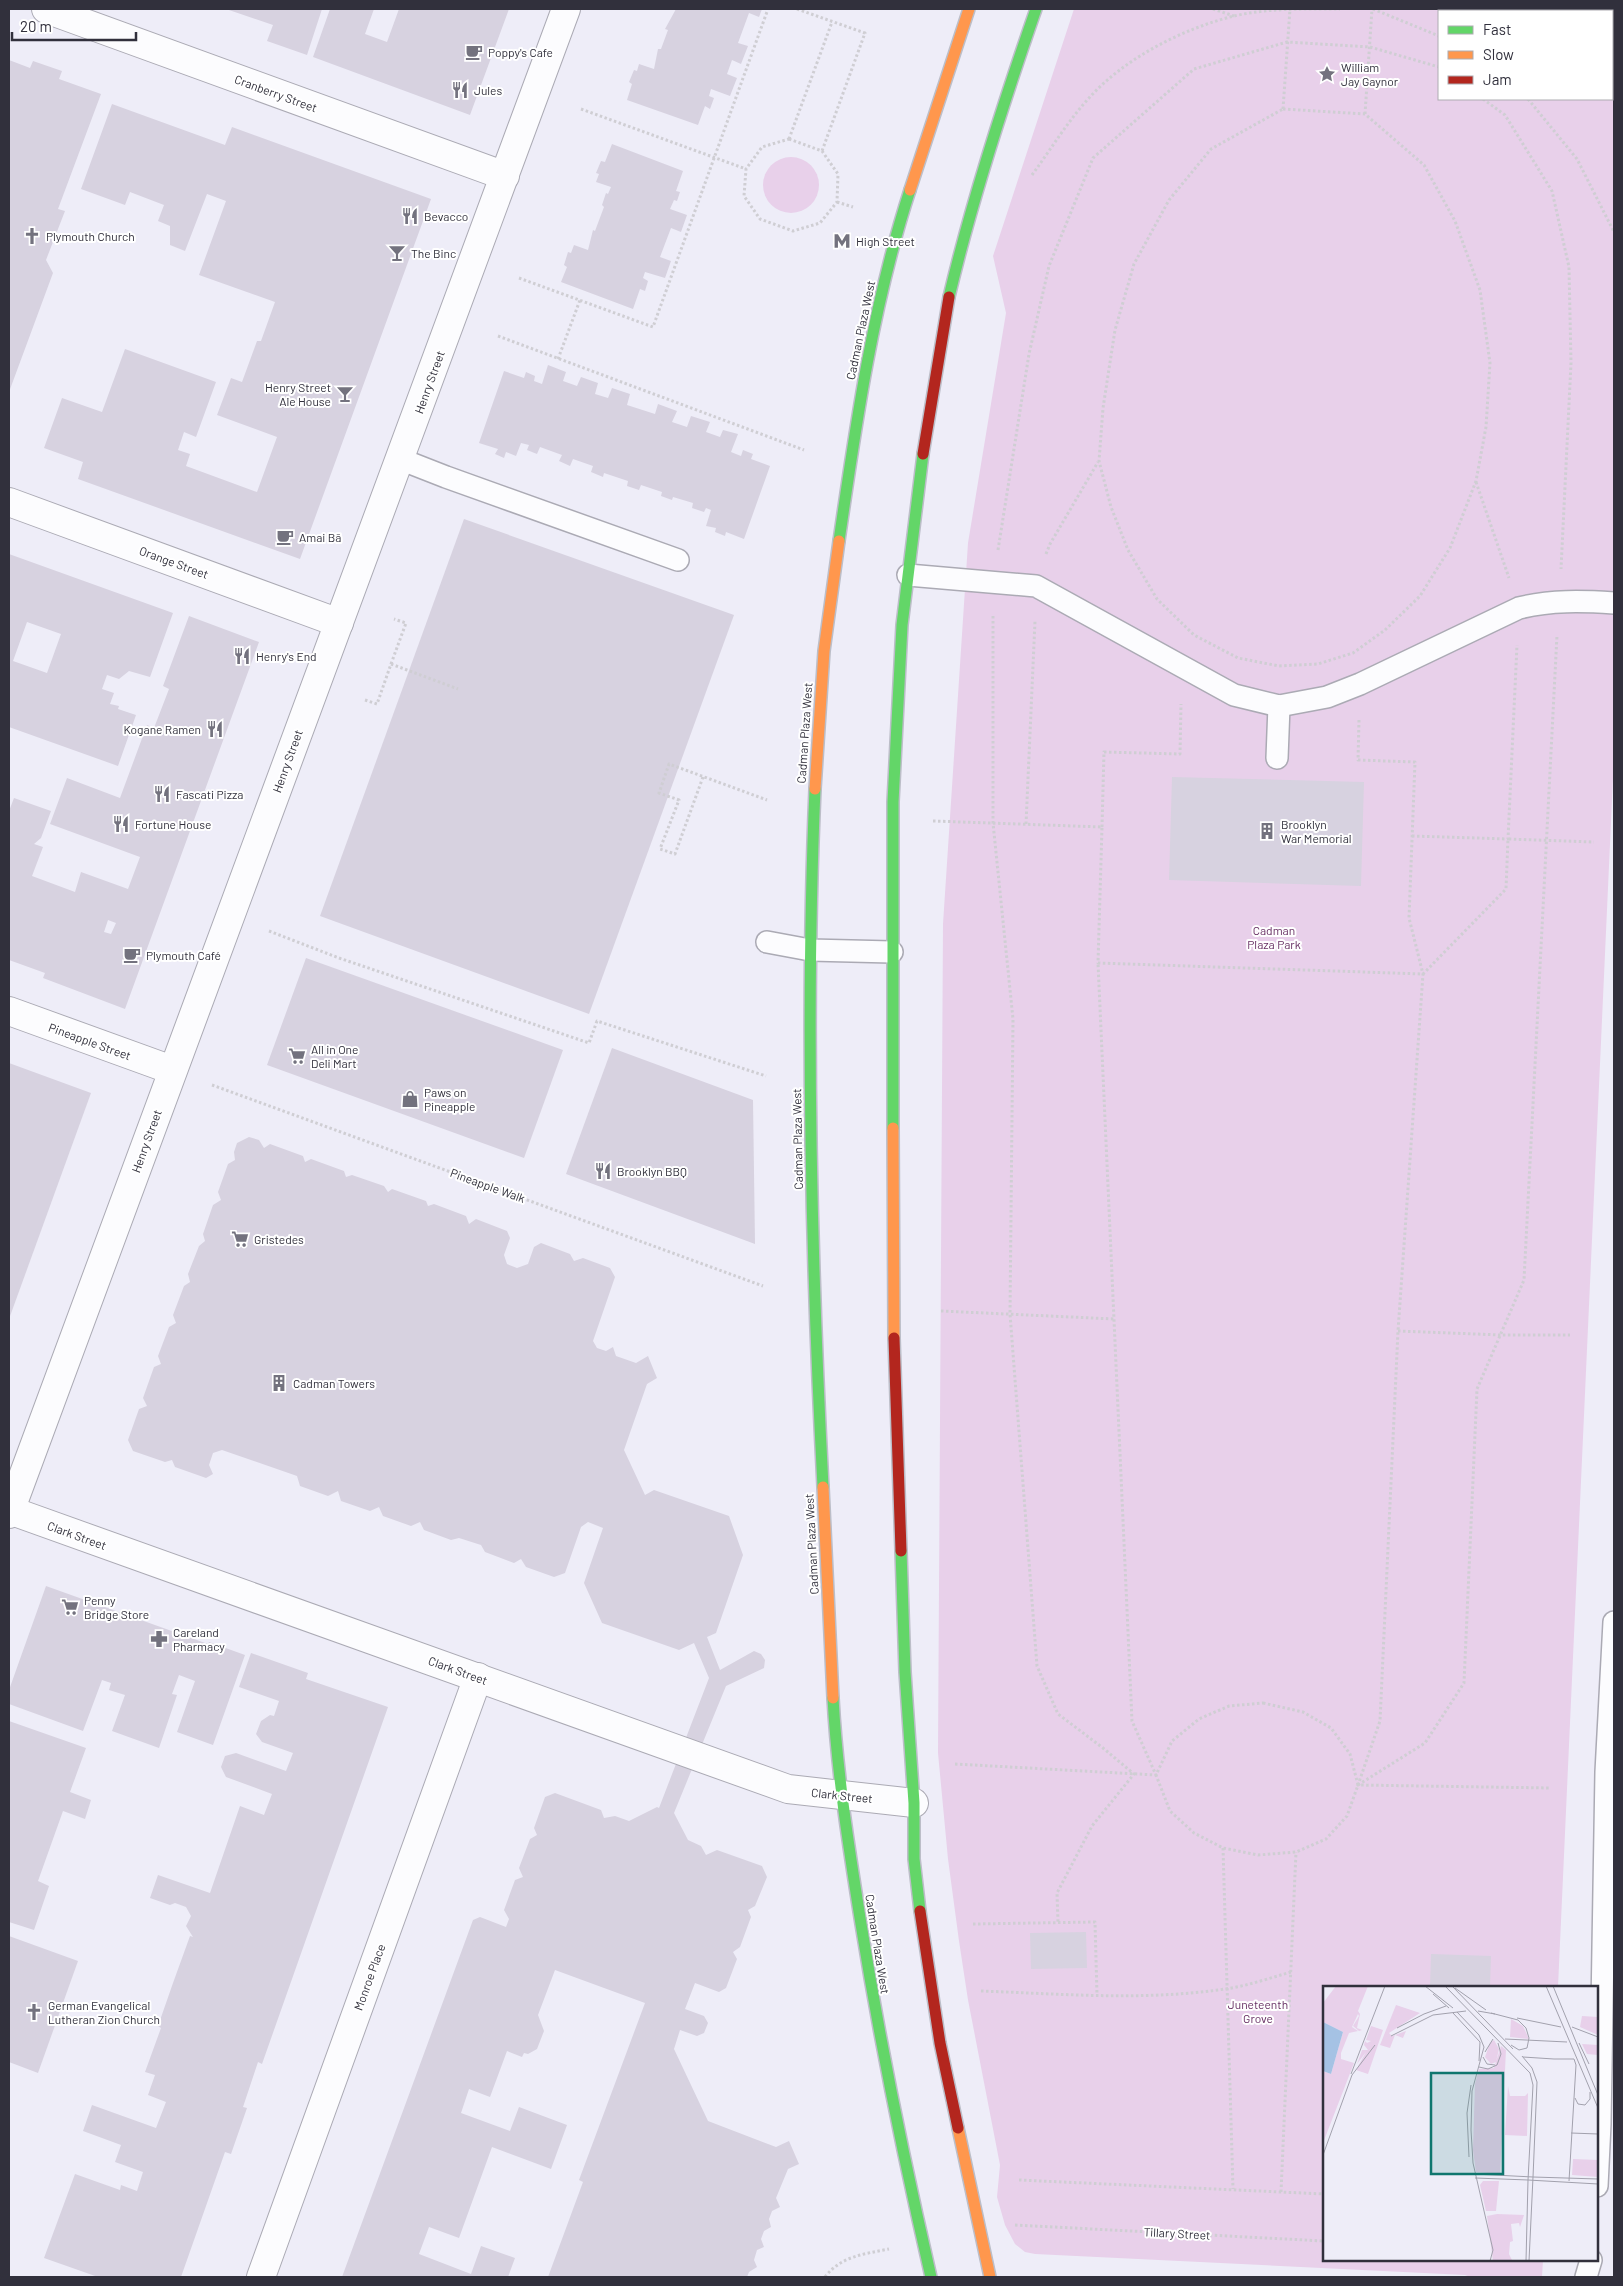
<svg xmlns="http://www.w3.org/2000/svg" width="1623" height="2286" viewBox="0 0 1623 2286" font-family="Barlow,sans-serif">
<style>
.green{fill:#e8d0ea;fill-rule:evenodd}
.building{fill:#d7d2e0;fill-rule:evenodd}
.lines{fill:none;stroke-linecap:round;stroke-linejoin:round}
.lane-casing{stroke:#abaab4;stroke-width:24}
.street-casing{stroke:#abaab4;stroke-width:30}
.fast-casing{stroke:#bcbec8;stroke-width:14}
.slow-casing{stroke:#bcbec8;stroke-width:14}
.jam-casing{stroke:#bcbec8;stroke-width:14}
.path{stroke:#cfced3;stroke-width:3;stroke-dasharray:2.5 2.5;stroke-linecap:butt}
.lane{stroke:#fcfcfe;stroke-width:21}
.street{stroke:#fcfcfe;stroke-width:28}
.fast{stroke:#63d668;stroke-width:11}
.slow{stroke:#ff974d;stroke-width:11}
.jam{stroke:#b3261e;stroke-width:11}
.labels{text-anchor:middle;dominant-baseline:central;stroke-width:4;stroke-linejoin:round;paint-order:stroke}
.poi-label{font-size:12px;fill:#31303c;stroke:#fff;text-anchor:start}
.street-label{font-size:12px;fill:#31303c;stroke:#fff}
.park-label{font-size:12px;fill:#662e62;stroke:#fff}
.inset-road{fill:none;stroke:#a2a1ad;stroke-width:1}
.view{fill:#0f766e;fill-opacity:0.15;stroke:#0f766e;stroke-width:2.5}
.inset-edge{fill:none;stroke:#31303c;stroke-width:2.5}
</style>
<rect width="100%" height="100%" fill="#eeedf8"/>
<g class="green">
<path d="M1074,9H1614V756L1558,1987H1324V2260H1543L1542,2277H1470L1465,2275L1035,2254L1025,2252L1015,2244L1005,2225L997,2197L1000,2165L968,2000L959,1941L948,1859L938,1753L943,924L968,543L1006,313L993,256ZM1439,11H1612V99H1439Z"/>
<circle cx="791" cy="185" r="28"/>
</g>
<g class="building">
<path d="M226,9H322L307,55L267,41L273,25Z"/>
<path d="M330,9H374L365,34L387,42L399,9H509L470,115L313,57Z"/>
<path d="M676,9H762L759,17L749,13L738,43L748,46L741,64L732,60L727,74L737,78L730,96L711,89L709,96L714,98L710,109L705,106L698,125L627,100L632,84L629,82L634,70L637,71L639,64L654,69L658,49H661L668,30L665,29Z"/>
<path d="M9,60L30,68L33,61L62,71L59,79L101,94L58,209L65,211L46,260L53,273L9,392Z"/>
<path d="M112,104L225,145L232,127L431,199L300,559L78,479L83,462L44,448L62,398L102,412L125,349L216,382L196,437L184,432L178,450L190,454L186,466L257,492L277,437L217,415L231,378L242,382L257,341H261L275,302L199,275L226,201L207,194L185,251L170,245V226L158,221L164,205L130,192L125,205L81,189Z"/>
<path d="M612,144L683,171L676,191L680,192L677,201L674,200L670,209L687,215L681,232L671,228L660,257L671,261L665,278L645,272L643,278L648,281L645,291L640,289L633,309L561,282L567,267L564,265L568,252L571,253L574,245L588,250L593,230L595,231L604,207L602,205L606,193L608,194L611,187L596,182L599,174L596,173L601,161L605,162Z"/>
<path d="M548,365L566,372L563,381L577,386L581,377L598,383L595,394L608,398L612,388L630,394L627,405L655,414L658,404L677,411L672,422L687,427L691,416L710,422L706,432L720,437L723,430L738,434L731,452L741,456L743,450L753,454L751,459L770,466L744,539L726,532L725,536L715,532L716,528L706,526L711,510L706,508L704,512L692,508L693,503L673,497L672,500L661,496L662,492L641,485L639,490L627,486L628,481L604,473L603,477L591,472L593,466L573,459L570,466L559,461L562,455L540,447L537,454L527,450L529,445L521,443L516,456L506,452L504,458L495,454L498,449L479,443L504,371L524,378L526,372L535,376L534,381L542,384Z"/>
<path d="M464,519L734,615L589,1014L320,916Z"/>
<path d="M9,554L173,613L150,677L129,671L119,679L107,675L102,689L114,693L110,704L119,706L118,709L136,715L118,766L9,727ZM27,622L61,634L47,673L13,661Z"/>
<path d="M189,616L259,642L125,1009L43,978L45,973L9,960V811L14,798L51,811L41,838L34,844L43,847L32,876L75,892L81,872L128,889L140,857L50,824L67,778L120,798L147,725L154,728L169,689L163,686ZM108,920L116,923L111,934L104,932Z"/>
<path d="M1172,777L1364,782L1361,886L1169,880Z"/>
<path d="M306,958L563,1050L524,1158L267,1065Z"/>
<path d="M612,1048L753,1100L755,1244L566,1174Z"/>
<path d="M9,1063L91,1093L9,1319Z"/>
<path d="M249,1137L259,1140L264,1148L270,1144L303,1156L305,1162L311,1159L344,1171L346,1177L352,1175L384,1186L388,1192L392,1189L426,1201L428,1206L434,1204L466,1216L469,1224L476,1219L507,1231L510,1238L504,1255L507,1264L517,1268L528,1264L534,1247L541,1243L570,1254L574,1261L583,1258L610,1268L615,1277L593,1341L597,1348L606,1351L613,1347L616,1356L636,1363L648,1356L657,1378L647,1384L624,1450L645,1495L654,1490L729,1516L743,1555L716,1633L707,1637L720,1670L754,1651L761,1654L765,1660L764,1668L726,1686L674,1813L688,1840L701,1846L706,1855L717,1850L762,1866L767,1877L755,1906L748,1910L751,1917L740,1947L733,1952L737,1959L726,1988L719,1992L695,1983L685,2009L704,2016L708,2023L704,2033L697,2036L680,2030L674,2049L708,2121L776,2147L789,2141L799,2164L788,2169L776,2198L780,2207L772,2211L769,2219L771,2227L764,2231L761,2239L764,2247L757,2250L754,2260L757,2267L749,2272L747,2277H548L583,2182L579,2180L645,2003L555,1970L538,2015L544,2031L537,2049L528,2054L524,2053L522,2057L507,2051L490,2097L469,2089L461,2113L510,2131L519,2107L567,2125L551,2169L492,2147L459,2238L429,2227L419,2254L471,2274L481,2246L515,2258L508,2277H342L473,1920L480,1917L506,1927L509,1919L504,1910L515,1880L523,1877L519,1868L530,1839L537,1835L534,1828L545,1797L555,1793L601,1810L604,1818L615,1816L629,1821L657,1807L659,1808L709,1678L694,1643L679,1650L602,1623L584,1583L603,1528L588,1522L581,1527L565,1573L554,1577L526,1567L521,1559L514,1563L485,1552L481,1545L459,1538L451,1540L424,1530L420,1522L411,1526L383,1516L379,1507L370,1511L341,1501L338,1491L328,1496L300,1486L297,1476L222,1450L213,1453L209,1465L213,1474L206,1478L175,1467L172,1460L165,1462L133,1451L128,1440L139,1409L147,1406L143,1398L154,1367L161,1364L158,1356L169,1327L176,1323L173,1315L184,1286L190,1282L188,1274L199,1246L205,1241L203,1234L213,1205L221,1200L218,1192L228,1164L235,1160L234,1152L237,1143Z"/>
<path d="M46,1586L208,1644L209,1642L245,1655L213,1745L177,1732L195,1681L179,1675L172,1694L177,1695L159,1748L112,1731L125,1695L109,1690L111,1683L102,1680L83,1731L9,1704V1690Z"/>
<path d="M251,1653L308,1673L306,1679L388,1707L262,2064L258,2062L243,2107L247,2108L231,2154L225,2152L181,2277H98L44,2258L75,2174L120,2190L121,2185L137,2191L143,2172L115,2162L121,2145L83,2131L92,2105L156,2128L166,2102L148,2095L155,2075L145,2072L161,2028L158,2026L173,1983L190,1936L193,1937L186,1926L191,1916L186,1907L175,1903L170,1905L150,1898L158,1875L210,1893L240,1806L264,1815L272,1794L226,1777L221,1767L225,1756L236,1753L286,1771L293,1753L262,1742L256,1734L261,1721L270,1715L274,1716L279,1701L239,1687Z"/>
<path d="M9,1721L86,1748L70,1792L91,1800L85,1819L63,1811L38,1881L49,1886L34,1930L9,1922Z"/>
<path d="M1086,1932L1087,1968L1031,1969L1030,1933Z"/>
<path d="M9,1936L78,1961L38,2073L9,2062Z"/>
<path d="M1431,1954L1491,1956L1490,1987H1430Z"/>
</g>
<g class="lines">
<g class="lane-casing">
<g id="lane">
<path d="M400,459L446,477L678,560"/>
<path d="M908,575L1036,586L1234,695L1279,706L1327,697L1360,684L1519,608C1551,600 1582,601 1614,603"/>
<path d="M1277,758L1279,706"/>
<path d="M767,942L810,950L892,952"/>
<path d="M1597,2186L1600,2124L1606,1772L1614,1622"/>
<path d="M1586,2277L1591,2260"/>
</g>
</g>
<g class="street-casing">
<g id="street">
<path d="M46,9L505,176"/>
<path d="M9,502L339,623"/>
<path d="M9,1011L172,1070"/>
<path d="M9,1510L788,1789L914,1803"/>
<path d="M9,1514L566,9"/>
<path d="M261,2277L478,1677"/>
</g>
</g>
<g class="fast-casing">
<g id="fast">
<path d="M949,297C972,199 1003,104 1036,9"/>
<path d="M839,541C856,423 873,304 910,190"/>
<path d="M815,789C805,1021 811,1255 823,1487"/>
<path d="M893,1128V802L902,625L923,454"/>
<path d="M901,1551L905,1672L914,1803V1859L920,1911"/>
<path d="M833,1698C837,1773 849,1849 861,1924C880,2042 904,2160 931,2277"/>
</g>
</g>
<g class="slow-casing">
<g id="slow">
<path d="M910,190L969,9"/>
<path d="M815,789L824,651L839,541"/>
<path d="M893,1128L894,1338"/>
<path d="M823,1487L833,1698"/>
<path d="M958,2128L990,2277"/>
</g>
</g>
<g class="jam-casing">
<g id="jam">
<path d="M923,454L949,297"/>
<path d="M894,1338L901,1551"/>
<path d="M920,1911L940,2043L958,2128"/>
</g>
</g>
<g class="path">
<path d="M797,9L865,33L822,151"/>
<path d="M1213,9L1234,16"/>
<path d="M1373,9L1439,36"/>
<path d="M1483,99L1505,115L1552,191L1569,267L1571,363L1561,569"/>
<path d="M1528,99L1577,159L1614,232"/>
<path d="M581,109L746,169"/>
<path d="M1283,109L1365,114L1424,165L1455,221L1480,290L1490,363L1486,427L1476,481L1450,548L1420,596L1385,630L1353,653L1318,664L1279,666L1238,658L1194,635L1157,599L1128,550L1111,507L1099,461L1103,408L1115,330L1134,264L1169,200L1211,149Z"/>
<path d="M1283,109L1290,9"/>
<path d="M1365,114L1372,9"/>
<path d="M789,139L822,151L838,174L837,202L820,223L793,231L760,219L744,196L746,169L762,147Z"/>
<path d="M789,139L832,22"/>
<path d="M1032,175C1051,149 1068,121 1089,98C1125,58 1182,29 1234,16C1268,8 1305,9 1340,9"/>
<path d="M837,202L853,207"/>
<path d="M519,278L653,327L768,9"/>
<path d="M498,336L804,450"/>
<path d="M558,359L580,300"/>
<path d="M1476,482L1509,578"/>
<path d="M998,550L1029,354L1049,266L1093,158L1194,69L1287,42L1370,47L1439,67"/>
<path d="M1046,554L1050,544L1098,462"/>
<path d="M993,616V823L1013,1019L1010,1314L1037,1666L1058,1714L1103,1748L1134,1774L1092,1826L1057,1893L1058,1922"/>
<path d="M391,664L406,623L394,619"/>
<path d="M365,700L377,704L391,664L458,689"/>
<path d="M1359,720L1358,760L1415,762L1409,918L1423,974L1398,1331L1380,1721L1358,1785L1551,1788"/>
<path d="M703,777L675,854L660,849L679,800L659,793L669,764L767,800"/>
<path d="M933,821L1102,827L1098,963L1423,974L1506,889L1508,839L1594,842"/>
<path d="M1026,824L1035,621"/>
<path d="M1102,827L1104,752L1180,754L1181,704"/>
<path d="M1412,836L1508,839L1517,645"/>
<path d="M269,931L339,958L589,1043L597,1021L766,1076"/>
<path d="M212,1085L763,1286"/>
<path d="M941,1311L1114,1319"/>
<path d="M1398,1331L1501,1335H1570"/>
<path d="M1263,1703L1303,1712L1331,1728L1350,1754L1358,1785L1347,1816L1326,1839L1296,1852L1258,1855L1223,1848L1194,1833L1170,1811L1156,1775L1172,1741L1199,1719L1229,1706Z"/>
<path d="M955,1764L1156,1775L1132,1721L1098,963"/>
<path d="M1358,1785L1425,1743L1464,1683L1477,1389L1524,1280L1557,635"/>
<path d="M1223,1848L1233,2189"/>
<path d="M973,1924L1095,1922L1097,1995"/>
<path d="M981,1991C1063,1994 1144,2001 1225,1989C1247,1986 1270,1978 1291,1972"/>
<path d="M1019,2180L1324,2194"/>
<path d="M1281,2192L1296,1852"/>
<path d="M1015,2225L1324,2241"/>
<path d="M825,2277C841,2256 864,2254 889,2249"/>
</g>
<use href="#lane" class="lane"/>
<use href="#street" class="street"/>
<use href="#fast" class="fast"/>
<use href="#slow" class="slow"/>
<use href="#jam" class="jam"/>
</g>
<defs>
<g id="cafe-bare" transform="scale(1.35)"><path d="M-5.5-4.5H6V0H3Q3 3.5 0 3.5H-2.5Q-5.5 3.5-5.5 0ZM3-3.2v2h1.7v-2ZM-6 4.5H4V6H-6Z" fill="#73727e" stroke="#fff" stroke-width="2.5" paint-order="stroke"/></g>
<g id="sight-bare" transform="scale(1.35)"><path d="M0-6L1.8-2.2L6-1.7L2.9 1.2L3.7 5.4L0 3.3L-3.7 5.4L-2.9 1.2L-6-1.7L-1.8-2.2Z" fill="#73727e" stroke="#fff" stroke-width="2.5" paint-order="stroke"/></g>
<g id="restaurant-bare" transform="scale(1.35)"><path d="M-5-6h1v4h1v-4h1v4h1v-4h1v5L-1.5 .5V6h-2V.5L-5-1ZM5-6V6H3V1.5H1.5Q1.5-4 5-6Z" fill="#73727e" stroke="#fff" stroke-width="2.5" paint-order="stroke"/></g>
<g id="church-bare" transform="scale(1.35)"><path d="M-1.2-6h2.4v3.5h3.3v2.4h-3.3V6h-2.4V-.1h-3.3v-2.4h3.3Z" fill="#73727e" stroke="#fff" stroke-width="2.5" paint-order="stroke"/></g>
<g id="metro-bare" transform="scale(1.35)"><path d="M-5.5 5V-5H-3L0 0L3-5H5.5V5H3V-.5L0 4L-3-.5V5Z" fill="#73727e" stroke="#fff" stroke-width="2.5" paint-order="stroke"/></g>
<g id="bar-bare" transform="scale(1.35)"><path d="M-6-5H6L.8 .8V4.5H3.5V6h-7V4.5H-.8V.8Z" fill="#73727e" stroke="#fff" stroke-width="2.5" paint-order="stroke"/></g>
<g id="building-bare" transform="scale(1.35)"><path d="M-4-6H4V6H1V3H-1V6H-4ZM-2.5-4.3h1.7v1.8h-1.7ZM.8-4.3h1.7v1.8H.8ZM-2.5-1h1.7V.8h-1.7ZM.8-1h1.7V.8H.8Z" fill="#73727e" stroke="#fff" stroke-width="2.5" paint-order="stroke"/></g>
<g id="supermarket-bare" transform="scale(1.35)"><path d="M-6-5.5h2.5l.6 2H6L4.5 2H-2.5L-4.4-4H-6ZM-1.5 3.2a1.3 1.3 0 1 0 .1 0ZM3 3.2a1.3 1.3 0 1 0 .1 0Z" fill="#73727e" stroke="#fff" stroke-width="2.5" paint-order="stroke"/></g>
<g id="shop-bare" transform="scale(1.35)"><path d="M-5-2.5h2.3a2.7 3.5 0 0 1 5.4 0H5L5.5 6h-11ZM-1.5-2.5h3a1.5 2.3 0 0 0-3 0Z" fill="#73727e" stroke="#fff" stroke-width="2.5" paint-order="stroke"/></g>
<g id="pharmacy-bare" transform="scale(1.35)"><path d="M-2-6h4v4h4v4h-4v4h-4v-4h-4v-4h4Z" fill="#73727e" stroke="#fff" stroke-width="2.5" paint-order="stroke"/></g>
</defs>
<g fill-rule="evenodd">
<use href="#cafe-bare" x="474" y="52"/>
<use href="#sight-bare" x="1327" y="74"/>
<use href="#restaurant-bare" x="460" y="90"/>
<use href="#restaurant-bare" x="410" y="216"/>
<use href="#church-bare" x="32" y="236"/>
<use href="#metro-bare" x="842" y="241"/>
<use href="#bar-bare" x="397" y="253"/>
<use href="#bar-bare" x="345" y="394"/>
<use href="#cafe-bare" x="285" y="537"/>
<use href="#restaurant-bare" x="242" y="656"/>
<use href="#restaurant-bare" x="215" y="729"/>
<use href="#restaurant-bare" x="162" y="794"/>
<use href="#restaurant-bare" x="121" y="824"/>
<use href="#building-bare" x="1267" y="831"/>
<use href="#cafe-bare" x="132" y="955"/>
<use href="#supermarket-bare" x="297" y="1056"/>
<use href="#shop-bare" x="410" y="1099"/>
<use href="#restaurant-bare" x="603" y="1171"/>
<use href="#supermarket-bare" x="240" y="1239"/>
<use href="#building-bare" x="279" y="1383"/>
<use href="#supermarket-bare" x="70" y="1607"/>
<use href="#pharmacy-bare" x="159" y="1639"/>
<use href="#church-bare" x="34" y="2012"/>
</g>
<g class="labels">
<g class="poi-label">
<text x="488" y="52">Poppy's Cafe</text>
<text x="1341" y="67">William<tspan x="1341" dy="14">Jay Gaynor</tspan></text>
<text x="474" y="90">Jules</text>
<text x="424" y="216">Bevacco</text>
<text x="46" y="236">Plymouth Church</text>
<text x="856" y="241">High Street</text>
<text x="411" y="253">The Binc</text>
<text x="331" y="387" text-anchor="end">Henry Street<tspan x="331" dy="14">Ale House</tspan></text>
<text x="299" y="537">Amai Bā</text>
<text x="256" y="656">Henry's End</text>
<text x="201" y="729" text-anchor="end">Kogane Ramen</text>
<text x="176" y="794">Fascati Pizza</text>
<text x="135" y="824">Fortune House</text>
<text x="1281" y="824">Brooklyn<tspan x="1281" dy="14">War Memorial</tspan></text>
<text x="146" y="955">Plymouth Café</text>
<text x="311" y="1049">All in One<tspan x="311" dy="14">Deli Mart</tspan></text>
<text x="424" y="1092">Paws on<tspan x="424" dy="14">Pineapple</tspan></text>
<text x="617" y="1171">Brooklyn BBQ</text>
<text x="254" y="1239">Gristedes</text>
<text x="293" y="1383">Cadman Towers</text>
<text x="84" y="1600">Penny<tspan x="84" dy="14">Bridge Store</tspan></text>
<text x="173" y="1632">Careland<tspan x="173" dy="14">Pharmacy</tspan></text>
<text x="48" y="2005">German Evangelical<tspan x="48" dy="14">Lutheran Zion Church</tspan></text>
</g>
<g class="street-label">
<text transform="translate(276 93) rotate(20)">Cranberry Street</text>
<text transform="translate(860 330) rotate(-78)">Cadman Plaza West</text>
<text transform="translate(429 382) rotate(-70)">Henry Street</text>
<text transform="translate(174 562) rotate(20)">Orange Street</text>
<text transform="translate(804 733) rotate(-86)">Cadman Plaza West</text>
<text transform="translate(287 761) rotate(-70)">Henry Street</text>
<text transform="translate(90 1041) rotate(20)">Pineapple Street</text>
<text transform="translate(797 1139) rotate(-91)">Cadman Plaza West</text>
<text transform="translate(146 1141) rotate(-70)">Henry Street</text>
<text transform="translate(488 1185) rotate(20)">Pineapple Walk</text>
<text transform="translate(77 1535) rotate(20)">Clark Street</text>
<text transform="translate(811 1544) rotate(-93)">Cadman Plaza West</text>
<text transform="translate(458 1670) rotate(20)">Clark Street</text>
<text transform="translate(842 1795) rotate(6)">Clark Street</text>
<text transform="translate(878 1944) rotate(81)">Cadman Plaza West</text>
<text transform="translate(369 1977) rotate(-70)">Monroe Place</text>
<text transform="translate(1177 2233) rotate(3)">Tillary Street</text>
</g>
<g class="park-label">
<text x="1274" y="930">Cadman<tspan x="1274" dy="14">Plaza Park</tspan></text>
<text x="1258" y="2004">Juneteenth<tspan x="1258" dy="14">Grove</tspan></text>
</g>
</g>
<g transform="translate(1323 1986)">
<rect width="275" height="275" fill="#eeedf8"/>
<path d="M13,0H45L35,25L37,28L34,42L39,44L36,45L30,40L36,30L35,28L29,41L35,45L26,47L18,67V73L31,77L0,157V85L8,88L20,46L0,36V17ZM73,19L97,27L66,47L69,50L83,45L80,52L72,49L67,62L57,59ZM259,30L275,31V49L257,41ZM188,33L200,40L206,53L187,51ZM48,40L60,44L45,88L33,84L43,66L34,78L39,64H45L41,59L42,55L44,57L48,55L43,54ZM171,54L176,63L173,76L168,78L162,71L167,57ZM259,58L275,59V69L264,68ZM178,60L183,64L177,188L153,186L150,164L152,98L156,83L171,82ZM185,100L187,110H202L205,107L204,150L182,149ZM250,173L275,174V191L249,189ZM160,195H176L173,225H163L157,199ZM174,228L201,229L197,241L196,237L188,238L190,255L187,256L186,268L189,274L186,275H170L164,230Z" fill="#e8d0ea"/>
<path d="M0,36L20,46L8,88L0,85Z" fill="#a5c2e4"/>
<path class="inset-road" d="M102,0L130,22M122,0L207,87L210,99L205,194L275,198M129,0L190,63M223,0L275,122M230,0L275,109M132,2L163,24M110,8L126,22M155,25L172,28M134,26L156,49L161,61L149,105L148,144L150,177L170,264L167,275M130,27L157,56L156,75M168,27L195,34L203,42L206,52L204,62L196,64L188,59M101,28L123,20M194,32L238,41M249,41L275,51M74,42L101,28M68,50L110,29L143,25M182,53L244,56M256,57L266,78M162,66L170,53M199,70L209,82L214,96L210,191L275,193M160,71L164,78L172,79M200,71L231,73M231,73H251L253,79L246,195M156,81L165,83L174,79L178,68L175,57M28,88L62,0M252,112L255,118L262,119L267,113V106M248,147L275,148M0,169L29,89L52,59M146,171L144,127L148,99M151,188L210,191L206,275M152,192L205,194L203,275"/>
<path class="view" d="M108,87H180V188H108Z"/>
<rect width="275" height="275" class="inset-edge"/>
</g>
<rect width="1623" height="2286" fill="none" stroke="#31303c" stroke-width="20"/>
<rect x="1438" y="10" width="175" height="90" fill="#ffffff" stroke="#adacb1"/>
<rect x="1448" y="26" width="25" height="8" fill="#63d668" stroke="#adacb1"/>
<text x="1483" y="35" font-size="15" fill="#31303c">Fast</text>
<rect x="1448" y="51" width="25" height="8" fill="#ff974d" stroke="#adacb1"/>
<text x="1483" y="60" font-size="15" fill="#31303c">Slow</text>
<rect x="1448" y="76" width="25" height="8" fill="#b3261e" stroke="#adacb1"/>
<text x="1483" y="85" font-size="15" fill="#31303c">Jam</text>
<path d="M12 32v8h124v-8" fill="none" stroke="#31303c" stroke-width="2.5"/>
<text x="20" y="32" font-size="15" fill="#31303c" stroke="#ffffff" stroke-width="4" paint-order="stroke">20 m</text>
</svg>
